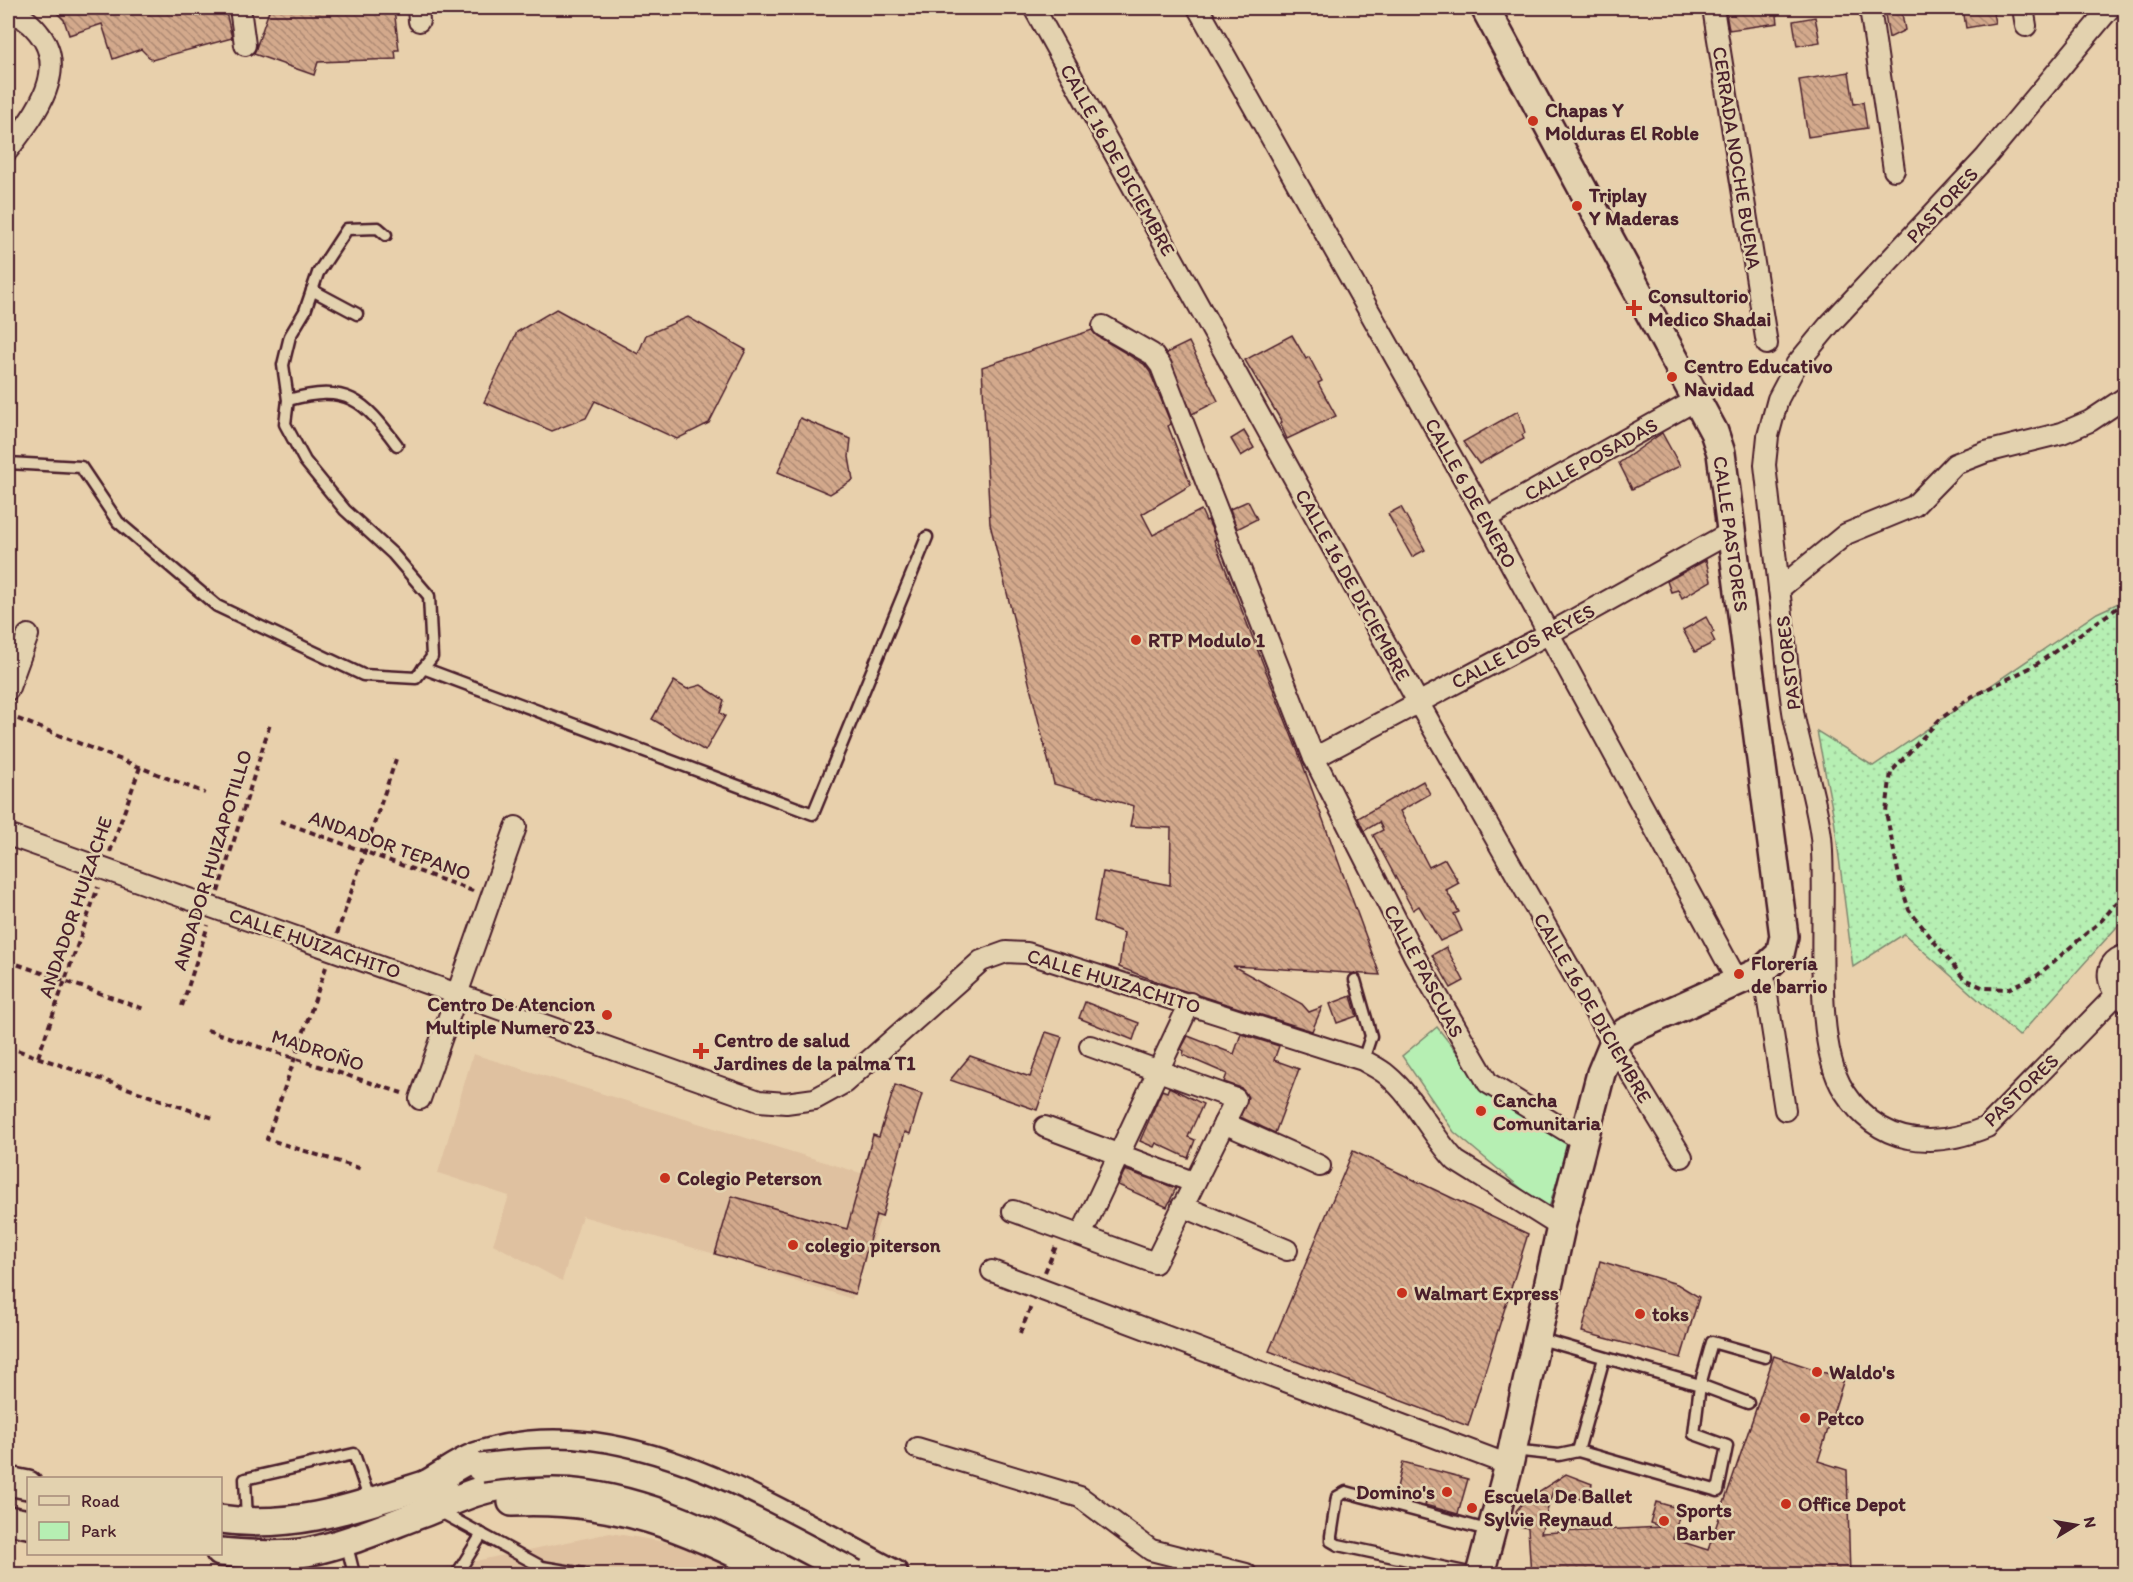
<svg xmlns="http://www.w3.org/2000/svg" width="2133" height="1582" viewBox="0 0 2133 1582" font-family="Itim,sans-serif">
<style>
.built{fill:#dfc1a0}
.grass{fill:url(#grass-dots);stroke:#80876f;stroke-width:1.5}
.green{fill:#b6efb3;stroke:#80876f;stroke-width:1.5}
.building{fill:url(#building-back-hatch);stroke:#4a1f2b;stroke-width:1.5}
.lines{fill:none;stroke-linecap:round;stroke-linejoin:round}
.lane-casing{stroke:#4a1f2b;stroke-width:15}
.street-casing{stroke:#4a1f2b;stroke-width:24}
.secondary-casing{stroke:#4a1f2b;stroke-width:32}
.path{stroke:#4a1f2b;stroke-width:4;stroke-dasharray:6 4.5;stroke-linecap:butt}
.lane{stroke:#e3d2af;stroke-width:10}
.street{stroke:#e3d2af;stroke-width:20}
.secondary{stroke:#e3d2af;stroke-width:27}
.secondary-bridge-casing{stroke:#4a1f2b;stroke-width:32;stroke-linecap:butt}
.secondary-bridge{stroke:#e3d2af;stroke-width:27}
.poi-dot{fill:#c8321e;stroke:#e3d2af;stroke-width:2}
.labels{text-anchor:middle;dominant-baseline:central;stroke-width:5;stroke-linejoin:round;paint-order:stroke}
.poi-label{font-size:20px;font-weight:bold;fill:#4a1f2b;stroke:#e3d2af;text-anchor:start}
.street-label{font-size:20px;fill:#4a1f2b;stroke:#e3d2af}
</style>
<defs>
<pattern id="grass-dots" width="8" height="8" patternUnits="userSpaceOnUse" patternTransform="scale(1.5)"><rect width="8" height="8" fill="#b6efb3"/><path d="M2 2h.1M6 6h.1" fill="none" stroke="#9ecc9a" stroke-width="1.8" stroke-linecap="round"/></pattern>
<pattern id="building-back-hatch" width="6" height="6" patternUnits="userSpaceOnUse" patternTransform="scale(1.5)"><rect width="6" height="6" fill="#d3a98c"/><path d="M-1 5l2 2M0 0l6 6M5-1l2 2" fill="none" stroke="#ad8973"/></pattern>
</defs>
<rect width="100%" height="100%" fill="#e8d0ac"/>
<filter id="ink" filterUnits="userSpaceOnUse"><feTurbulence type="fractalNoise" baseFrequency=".0167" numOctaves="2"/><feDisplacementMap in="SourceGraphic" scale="12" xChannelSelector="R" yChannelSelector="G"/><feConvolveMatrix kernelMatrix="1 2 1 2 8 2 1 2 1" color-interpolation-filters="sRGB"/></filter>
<g filter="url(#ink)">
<g class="built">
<path d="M473,1054L893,1183L852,1299L715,1254L582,1216L562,1281L493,1244L509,1196L438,1173Z"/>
<path d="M610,1533L690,1546L738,1574H435L437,1569Z"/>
</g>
<path class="grass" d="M2125,600V918L2019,1036L1904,934L1853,967L1834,818L1817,731L1873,766L2097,613Z"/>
<path class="green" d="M1437,1027L1486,1090L1570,1138L1548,1211L1454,1132L1402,1056Z"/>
<g class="building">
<path d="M52,8H225L232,38L152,60L141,49L113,59L102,24L69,35L64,20Z"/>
<path d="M270,8L394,9L399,50H395L396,59L318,62L314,75L254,54Z"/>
<path d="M1725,8H1776L1778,23L1729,30Z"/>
<path d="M1884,8H1901L1905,30L1889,38Z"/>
<path d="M1963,8H1992L1995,23L1966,28Z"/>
<path d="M1815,17L1820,42L1797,46L1793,21Z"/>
<path d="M1849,72L1854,104L1863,102L1867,128L1808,137L1799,80Z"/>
<path d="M556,309L638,354L646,335L688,317L746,350L709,423L677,439L595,401L586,418L552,431L484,402L517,332Z"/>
<path d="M1092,330L1097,336L1144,364L1150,372L1171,424L1168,426L1191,485L1142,514L1153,535L1201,510L1206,521L1208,520L1216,539L1214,540L1300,757L1380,975L1233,966L1302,1004L1309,1012L1322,1007L1312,1031L1169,986L1119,967L1124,933L1094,921L1103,872L1170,885L1171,828L1130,826L1134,806L1054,784L990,524L982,367Z"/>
<path d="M1292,335L1306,359L1309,357L1322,381L1318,383L1336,416L1287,439L1280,423L1282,422L1245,360Z"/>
<path d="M1189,342L1218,401L1192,414L1166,353Z"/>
<path d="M1518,411L1525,433L1522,435L1524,439L1479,464L1463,442Z"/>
<path d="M800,418L851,439L849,457L853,480L830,494L778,472Z"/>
<path d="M1244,431L1254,448L1241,456L1231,439Z"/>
<path d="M1662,433L1680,466L1632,489L1619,463Z"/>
<path d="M1248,501L1257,519L1237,529L1230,509Z"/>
<path d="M1401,507L1425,550L1412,557L1388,514Z"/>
<path d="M1706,560L1711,581L1682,598L1678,590L1671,592L1667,581Z"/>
<path d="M1706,617L1714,632L1711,634L1715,642L1695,652L1683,630Z"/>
<path d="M674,681L687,689L701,685L724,700L720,713L725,716L705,751L652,719Z"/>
<path d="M1423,781L1430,794L1400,811L1429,867L1445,859L1459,883L1446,890L1459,912L1454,914L1462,931L1440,941L1419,906L1413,910L1373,835L1383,830L1379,822L1364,831L1358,818Z"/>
<path d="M1446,947L1464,981L1451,988L1432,955Z"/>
<path d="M1351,996L1357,1016L1337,1023L1330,1004Z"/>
<path d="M1085,1002L1139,1023L1133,1040L1079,1018Z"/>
<path d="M1046,1032L1062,1037L1037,1110L950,1080L970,1056L1030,1077Z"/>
<path d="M1241,1034L1279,1046L1274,1060L1299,1069L1275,1133L1240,1117L1248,1097L1241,1088L1224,1082L1227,1074L1183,1055L1184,1051L1181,1049L1188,1036L1234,1054Z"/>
<path d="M895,1085L922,1094L910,1134L905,1132L882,1217L876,1215L855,1294L715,1254L732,1196L847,1229L873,1135L879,1137Z"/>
<path d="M1169,1087L1203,1104L1188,1137L1195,1140L1188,1158L1156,1143L1154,1147L1140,1141L1162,1090L1167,1092Z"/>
<path d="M1353,1151L1528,1234L1468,1426L1269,1351Z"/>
<path d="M1125,1170L1176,1188L1167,1207L1118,1185Z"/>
<path d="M1600,1261L1677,1284L1699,1297L1681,1358L1582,1332Z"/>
<path d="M1774,1356L1844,1379L1818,1461L1847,1470L1850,1575H1531L1528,1528L1519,1526L1516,1511L1524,1501L1566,1474L1592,1484L1586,1501L1553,1490L1541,1533L1662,1527L1650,1523L1656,1502L1681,1509L1673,1539L1708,1550Z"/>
<path d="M1403,1462L1468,1479L1458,1514L1425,1505L1427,1500L1396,1492Z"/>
</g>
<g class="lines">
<g class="lane-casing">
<g id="lane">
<path d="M312,290L357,314"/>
<path d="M288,400L283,365L290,336L305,311L318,273L347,229L378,228L386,235"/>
<path d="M8,463L81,467L118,522L217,606L363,675L416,678L432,657L429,596L393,554L345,510L305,461L285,424L288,400C347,384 363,399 397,445"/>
<path d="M423,668L813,814L927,537"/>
<path d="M1355,980L1371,1036L1363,1060"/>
<path d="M1748,1403L1700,1385L1712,1342L1765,1357"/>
<path d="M1512,1450L1559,1455L1578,1451L1718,1491L1727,1446L1694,1434L1700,1385L1537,1338"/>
<path d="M1578,1451L1604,1358"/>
<path d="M437,1510L542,1567L584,1574"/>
<path d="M247,1520L245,1479L354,1454L370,1501"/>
<path d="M346,1542L354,1574"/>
<path d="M457,1574L482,1534"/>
<path d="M1474,1574L1338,1545L1331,1541V1536L1337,1497L1346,1492L1491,1531"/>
</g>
</g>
<g class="street-casing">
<g id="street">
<path d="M240,8L245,45"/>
<path d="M418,8L419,21"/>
<path d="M1034,8L1418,702L1613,1044L1682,1157"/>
<path d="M1198,8L1486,518L1738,982"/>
<path d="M1713,8L1767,344"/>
<path d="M1870,8L1894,170"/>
<path d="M2023,8L2026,26"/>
<path d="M2110,8L1986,157L1830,324L1796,365L1778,399L1768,436L1765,465C1771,521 1778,576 1784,632C1787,660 1789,689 1794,717C1802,757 1816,797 1821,837C1828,903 1810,1040 1844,1091C1879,1145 1931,1150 1987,1127L2115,996"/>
<path d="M8,13C20,14 30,22 38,32C71,71 33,117 8,150"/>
<path d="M1103,326L1152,354L1161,366L1314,758L1415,957L1488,1083L1583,1141"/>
<path d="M1486,518L1696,400"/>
<path d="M1779,589L1846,534L1914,506L1955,464L1986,452L2062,433L2090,421L2126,397"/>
<path d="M8,690L28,635"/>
<path d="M1314,758L1548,634L1731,532"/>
<path d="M8,835L759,1101L786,1103L815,1099L844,1083L981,961L1006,952L1027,953L1363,1060C1371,1065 1380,1069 1387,1075C1415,1098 1431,1135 1456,1161L1561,1227"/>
<path d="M2126,955C2099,962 2107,992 2126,1002"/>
<path d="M1763,970L1785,1110"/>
<path d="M420,1099L516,827"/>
<path d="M1224,1123L1320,1166"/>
<path d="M1045,1127L1193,1182"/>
<path d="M1182,1206L1287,1250"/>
<path d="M1013,1211L1155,1263L1236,1099L1090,1046"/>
<path d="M1081,1235L1190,1003"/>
<path d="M992,1271L1509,1465"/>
<path d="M917,1448L1080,1497L1151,1550L1246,1574"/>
</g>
</g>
<g class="secondary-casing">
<g id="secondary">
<path d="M8,1481L28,1485"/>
<path d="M427,1484C443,1475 459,1463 475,1457C616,1407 774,1511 894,1574"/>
<path d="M512,1502C615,1497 688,1528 777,1574"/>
<path d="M220,1519C301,1531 368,1502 444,1479"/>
<path d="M8,1520L28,1524"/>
<path d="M220,1552C249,1554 279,1557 307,1552C347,1544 385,1527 423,1513C444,1505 466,1494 487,1489C606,1463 722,1520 824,1574"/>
<path d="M1480,1574L1509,1465L1561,1227L1601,1073L1613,1044L1625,1032L1763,970L1780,954L1784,936L1721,453L1714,432L1485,8"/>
</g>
</g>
<g class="path">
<path d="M2126,602L2034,666L1971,697L1939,720L1891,772L1886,812L1900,881L1909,910L1964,979L1984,988L2008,989L2038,975L2102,920L2126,892"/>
<path d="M8,715L205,793"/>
<path d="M280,821L473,891"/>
<path d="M110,852L140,767"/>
<path d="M218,892L270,724"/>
<path d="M337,934L396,759"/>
<path d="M8,961L144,1009"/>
<path d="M326,967L267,1139L362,1169"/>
<path d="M182,1006L208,925"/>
<path d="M207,1030L402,1093"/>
<path d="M8,1047L216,1119"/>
<path d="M38,1057L98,887"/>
<path d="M1045,1272L1056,1246"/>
<path d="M1020,1333L1032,1304"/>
</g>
<use href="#lane" class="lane"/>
<use href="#street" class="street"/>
<use href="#secondary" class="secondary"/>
<g class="secondary-bridge-casing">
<path id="secondary-bridge" d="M481,1468C511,1464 542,1461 572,1463C675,1472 765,1528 855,1574"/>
</g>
<use href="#secondary-bridge" class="secondary-bridge"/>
</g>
</g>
<g class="poi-dot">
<circle cx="1533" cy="121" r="6"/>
<circle cx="1577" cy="206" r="6"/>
<path d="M1631 299h6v6h6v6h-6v6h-6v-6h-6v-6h6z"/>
<circle cx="1672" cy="377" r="6"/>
<circle cx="1136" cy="640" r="6"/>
<circle cx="1739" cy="974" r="6"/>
<circle cx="607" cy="1015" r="6"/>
<path d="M698 1042h6v6h6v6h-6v6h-6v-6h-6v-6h6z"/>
<circle cx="1481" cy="1111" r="6"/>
<circle cx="665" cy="1178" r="6"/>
<circle cx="793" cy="1245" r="6"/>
<circle cx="1402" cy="1293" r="6"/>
<circle cx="1640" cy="1314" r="6"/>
<circle cx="1817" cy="1372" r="6"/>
<circle cx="1805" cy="1418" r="6"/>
<circle cx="1447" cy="1492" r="6"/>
<circle cx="1786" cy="1504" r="6"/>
<circle cx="1472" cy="1508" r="6"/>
<circle cx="1664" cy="1521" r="6"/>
</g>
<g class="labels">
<g class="poi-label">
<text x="1545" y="110">Chapas Y<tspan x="1545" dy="23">Molduras El Roble</tspan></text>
<text x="1589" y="195">Triplay<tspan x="1589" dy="23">Y Maderas</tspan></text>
<text x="1648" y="296">Consultorio<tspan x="1648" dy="23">Medico Shadai</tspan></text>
<text x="1684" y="366">Centro Educativo<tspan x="1684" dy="23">Navidad</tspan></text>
<text x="1148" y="640">RTP Modulo 1</text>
<text x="1751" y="963">Florería<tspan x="1751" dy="23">de barrio</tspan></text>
<text x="595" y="1004" text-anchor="end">Centro De Atencion<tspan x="595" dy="23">Multiple Numero 23</tspan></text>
<text x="714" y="1040">Centro de salud<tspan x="714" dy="23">Jardines de la palma T1</tspan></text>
<text x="1493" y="1100">Cancha<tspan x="1493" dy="23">Comunitaria</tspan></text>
<text x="677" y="1178">Colegio Peterson</text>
<text x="805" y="1245">colegio piterson</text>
<text x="1414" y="1293">Walmart Express</text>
<text x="1652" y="1314">toks</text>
<text x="1829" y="1372">Waldo's</text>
<text x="1817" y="1418">Petco</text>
<text x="1435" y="1492" text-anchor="end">Domino's</text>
<text x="1484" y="1496">Escuela De Ballet<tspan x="1484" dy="23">Sylvie Reynaud</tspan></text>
<text x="1798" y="1504">Office Depot</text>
<text x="1676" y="1510">Sports<tspan x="1676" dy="23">Barber</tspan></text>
</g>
<g class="street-label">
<text transform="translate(1737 158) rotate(81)">CERRADA NOCHE BUENA</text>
<text transform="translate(1118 160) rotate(61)">CALLE 16 DE DICIEMBRE</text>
<text transform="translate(1942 205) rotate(-47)">PASTORES</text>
<text transform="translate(1591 459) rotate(-29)">CALLE POSADAS</text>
<text transform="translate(1471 493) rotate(61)">CALLE 6 DE ENERO</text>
<text transform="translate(1731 534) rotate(82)">CALLE PASTORES</text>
<text transform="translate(1353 585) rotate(61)">CALLE 16 DE DICIEMBRE</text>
<text transform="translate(1523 646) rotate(-28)">CALLE LOS REYES</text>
<text transform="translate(1788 663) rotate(-97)">PASTORES</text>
<text transform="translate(390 845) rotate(20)">ANDADOR TEPANO</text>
<text transform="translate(212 860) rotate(-73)">ANDADOR HUIZAPOTILLO</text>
<text transform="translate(75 907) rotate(-71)">ANDADOR HUIZACHE</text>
<text transform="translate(315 943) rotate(19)">CALLE HUIZACHITO</text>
<text transform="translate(1424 971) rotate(62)">CALLE PASCUAS</text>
<text transform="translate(1114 981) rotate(17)">CALLE HUIZACHITO</text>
<text transform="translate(1593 1008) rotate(60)">CALLE 16 DE DICIEMBRE</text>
<text transform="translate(318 1050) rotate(18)">MADROÑO</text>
<text transform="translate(2021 1090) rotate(-44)">PASTORES</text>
</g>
</g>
<rect width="2133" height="1582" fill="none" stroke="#e3d2af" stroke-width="30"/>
<rect x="15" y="15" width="2103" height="1552" fill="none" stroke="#4a1f2b" stroke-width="2" filter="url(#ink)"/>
<rect x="27" y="1477" width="195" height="78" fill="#e3d2af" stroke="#a68a7a" stroke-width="1.5"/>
<rect x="39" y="1496" width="30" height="9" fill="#e3d2af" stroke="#a68a7a" stroke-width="1.5"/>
<text x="81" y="1507" font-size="18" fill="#4a1f2b">Road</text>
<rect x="39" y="1522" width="30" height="18" fill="#b6efb3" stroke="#a68a7a" stroke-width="1.5"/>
<text x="81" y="1537" font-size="18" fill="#4a1f2b">Park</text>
<g transform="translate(2076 1525) rotate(79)" stroke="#e3d2af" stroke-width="4.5" paint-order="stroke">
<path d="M0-4.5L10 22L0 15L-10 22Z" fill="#4a1f2b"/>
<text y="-9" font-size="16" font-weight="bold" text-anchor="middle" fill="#4a1f2b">N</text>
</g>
</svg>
